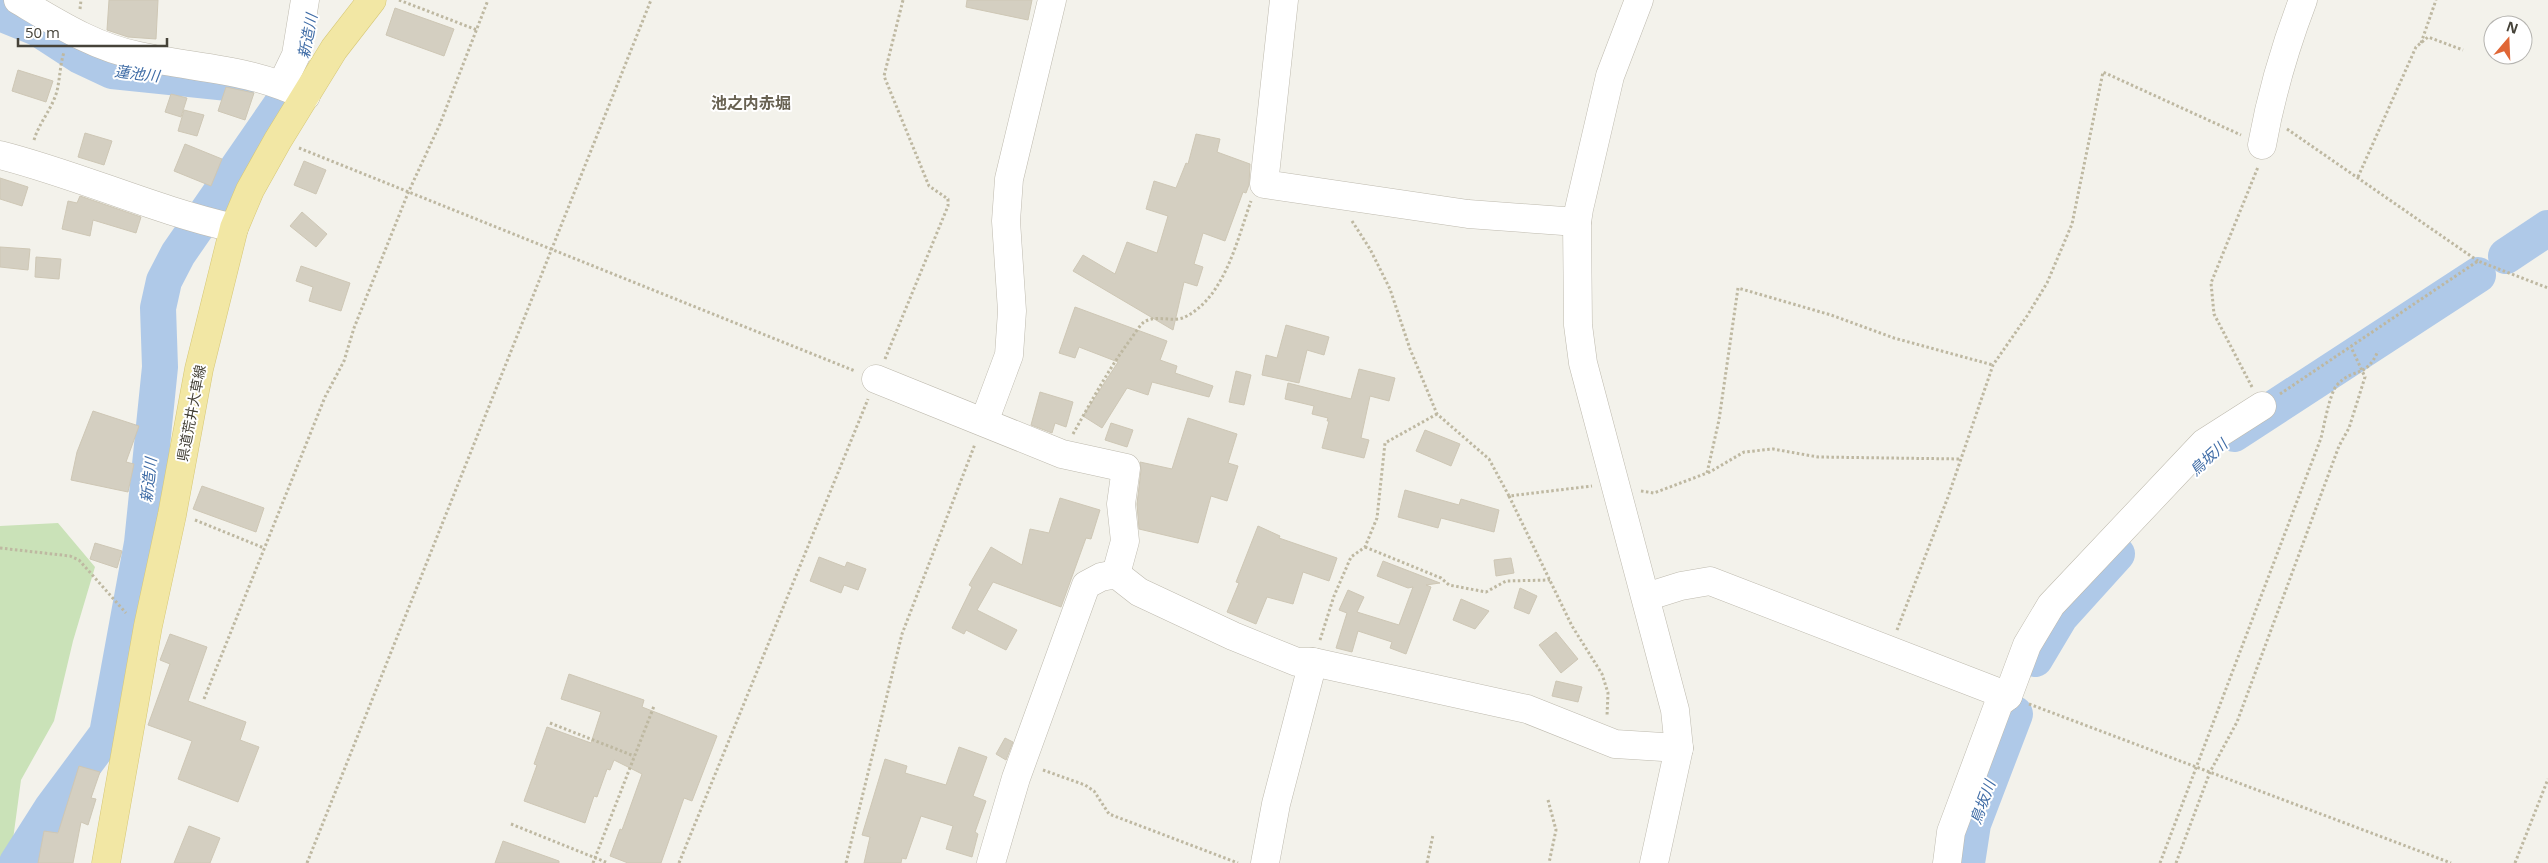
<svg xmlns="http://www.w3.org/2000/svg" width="2548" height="863" viewBox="0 0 2548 863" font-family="'Open Sans','Noto Sans JP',sans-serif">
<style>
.green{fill:#cae2b8}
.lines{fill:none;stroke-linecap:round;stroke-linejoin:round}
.river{stroke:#afc9e8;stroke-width:36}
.building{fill:#d4cfc1;stroke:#cec7b5}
.minor-casing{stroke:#bebaae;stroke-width:29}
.major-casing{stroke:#d6c776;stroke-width:29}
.path{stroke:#beb8a1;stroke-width:3;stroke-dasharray:2.5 2.5;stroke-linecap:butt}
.minor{stroke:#fff;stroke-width:28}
.major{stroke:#f2e7a4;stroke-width:28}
.labels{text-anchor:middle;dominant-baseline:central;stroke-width:4;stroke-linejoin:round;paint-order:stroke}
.street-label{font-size:14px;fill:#464339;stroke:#fff}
.water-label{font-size:15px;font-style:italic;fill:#3f6ca6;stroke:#fff}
.quarter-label{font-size:16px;font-weight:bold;fill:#686252;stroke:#fff}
</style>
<rect width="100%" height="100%" fill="#f3f2eb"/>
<path class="green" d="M58,523L95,567L73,641L54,721L21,780L12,847L0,863V526Z"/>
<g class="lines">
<g class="river">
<path d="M0,13L37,28L80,56L112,71L238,84"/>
<path d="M2506,256L2548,228"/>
<path d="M2234,434L2478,275"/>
<path d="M2035,659L2060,617L2117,554"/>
<path d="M17,863L52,808L107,734L142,543L160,367L158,308L164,281L178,254L283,102"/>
<path d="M1967,863L1973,824L2015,714"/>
</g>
</g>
<g class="building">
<path d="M109,0H158L156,39L128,37L107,30Z"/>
<path d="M967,0H1032L1028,20L966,7Z"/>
<path d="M395,8L454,29L444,56L386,35Z"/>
<path d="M18,70L53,81L46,102L12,91Z"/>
<path d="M226,87L254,93L245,120L218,111Z"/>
<path d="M171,94L187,98L181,117L165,112Z"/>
<path d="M184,110L204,115L197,136L178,131Z"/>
<path d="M85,133L112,141L104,165L78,157Z"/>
<path d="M1196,134L1220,139L1217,152L1250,164L1249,185L1246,193L1243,192L1225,241L1203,233L1194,264L1203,267L1197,286L1184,282L1173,330L1073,271L1083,255L1115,274L1127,242L1157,253L1168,216L1146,209L1154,181L1176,188L1186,163L1188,164Z"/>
<path d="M185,144L222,159L211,186L174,171Z"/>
<path d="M304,161L326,170L316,194L294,185Z"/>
<path d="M0,178L28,187L22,206L0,199Z"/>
<path d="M80,196L141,217L136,233L93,220L90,236L62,229L68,201L77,203Z"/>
<path d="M302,212L327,234L316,247L290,226Z"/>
<path d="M0,247L30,249L28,270L0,267Z"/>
<path d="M36,257L61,259L59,279L35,277Z"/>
<path d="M301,266L350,283L341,311L309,301L313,287L296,281Z"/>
<path d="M1075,307L1167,341L1160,360L1177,366L1175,373L1213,386L1209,397L1152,382L1148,395L1127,388L1102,428L1083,416L1118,362L1079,347L1075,358L1059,353Z"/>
<path d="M1286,325L1329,337L1324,355L1307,350L1299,383L1262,375L1266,355L1277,358Z"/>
<path d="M1359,369L1395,378L1389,401L1370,396L1361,438L1369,440L1364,458L1322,448L1329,421H1327L1328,418L1312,414L1314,406L1285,399L1288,383L1351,399Z"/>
<path d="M1236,371L1251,375L1244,405L1229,402Z"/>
<path d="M1040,392L1073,402L1066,427L1055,423L1052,433L1031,425Z"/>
<path d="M93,411L139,426L126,462L134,464L128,492L71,480L77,452Z"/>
<path d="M1188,418L1237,434L1228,463L1238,466L1227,501L1211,496L1198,543L1139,529L1137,504L1141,470L1140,462L1172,469Z"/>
<path d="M1111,423L1133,430L1127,447L1105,440Z"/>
<path d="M1425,430L1460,444L1451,466L1416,451Z"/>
<path d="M202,486L264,508L256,532L193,509Z"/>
<path d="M1405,490L1459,505L1461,499L1499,510L1494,532L1441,518L1438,528L1398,517Z"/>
<path d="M1060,498L1100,510L1091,539L1086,538L1061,607L993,582L977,610L1017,630L1006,650L966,630L964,634L952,628L972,587L969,585L991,547L1022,565L1030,529L1049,533Z"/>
<path d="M1258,526L1280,536L1279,538L1337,558L1329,581L1303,572L1293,604L1267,597L1256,624L1227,612L1239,583L1236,582Z"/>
<path d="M95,543L122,551L117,568L90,559Z"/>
<path d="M819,557L845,567L847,562L866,569L858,590L844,585L841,593L810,581Z"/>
<path d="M1511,558L1514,573L1496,576L1494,560Z"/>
<path d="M1383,561L1440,583L1426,585L1431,587L1406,654L1390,648L1392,642L1358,631L1352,652L1336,648L1347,613L1339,610L1348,590L1364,597L1357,612L1399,625L1413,587L1408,588L1377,576Z"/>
<path d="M1520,588L1537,596L1529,614L1514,608Z"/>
<path d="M1461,599L1489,611L1475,629L1453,620Z"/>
<path d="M1556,632L1578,659L1561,673L1539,645Z"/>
<path d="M170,634L207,647L188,701L246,722L240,740L259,747L238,802L178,779L192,741L148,725L170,664L160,660Z"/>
<path d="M569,674L644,700L642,707L717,736L692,801L684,798L661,863H628L610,856L620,829L622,830L642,774L614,760L610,770L607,769L597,797L594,796L585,823L524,801L537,765L534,764L547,727L591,743L601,712L561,699Z"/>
<path d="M1556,681L1582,687L1578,702L1552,696Z"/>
<path d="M1005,738L1013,742L1006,760L996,754Z"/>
<path d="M959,747L987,757L973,796L986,801L975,832L978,834L972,857L946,849L953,826L921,816L906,859L902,858L901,863H864L870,837L862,835L885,759L907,766L905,773L946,785Z"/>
<path d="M79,766L100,772L91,798L96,799L88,825L81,822L73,863H38L44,831L58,833Z"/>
<path d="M189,826L220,838L210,863H174Z"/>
<path d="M503,841L559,861V863H495Z"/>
</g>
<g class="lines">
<g class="minor-casing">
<g id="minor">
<path d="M18,0C57,23 94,47 139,56C199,69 248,68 306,96"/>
<path d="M1284,0L1264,184L1468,214L1577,222"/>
<path d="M1639,0L1610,76L1579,209L1577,222L1578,325L1583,363L1675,710L1679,748L1654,863"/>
<path d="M282,84L296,55L305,0"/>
<path d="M2262,145C2271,95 2285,47 2303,0"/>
<path d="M0,155C79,175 154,210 234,228"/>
<path d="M876,379L1062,454L1126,468L1121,504L1125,541L1116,574"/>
<path d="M984,422L1009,355L1012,311L1006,221L1009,179L1052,0"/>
<path d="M1646,597L1681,586L1710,581L2008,696"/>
<path d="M991,863L1016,778L1086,585L1101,577L1116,574L1139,592L1233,636L1297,662H1313L1527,709L1615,744L1679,748"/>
<path d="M1265,863L1276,804L1313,662"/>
<path d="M1947,863L1951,832L1999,703L2008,696L2027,645L2051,605L2204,443L2262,406"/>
</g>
</g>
<g class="major-casing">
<path id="major" d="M106,863L148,626L172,515L199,369L234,228L250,190L278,140L334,49L372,0"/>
</g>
<g class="path">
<path d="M399,0L477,30"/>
<path d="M80,9L81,0"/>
<path d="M2421,43L2436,0"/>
<path d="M2287,129L2478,261"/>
<path d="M34,140C39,123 52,109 57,91C60,78 60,65 64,52"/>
<path d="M299,148L855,371"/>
<path d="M2358,177L2416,47L2428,37L2463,50"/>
<path d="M1352,221L1370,249L1390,289L1410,349L1437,414L1489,459L1509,496L1592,486"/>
<path d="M885,359L948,206V199L929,186L884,76L903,0"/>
<path d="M2252,387L2214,314L2211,283L2258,167"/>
<path d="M2280,394L2478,261L2548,288"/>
<path d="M1073,434C1091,402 1108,370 1130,340C1134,335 1139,326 1144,322C1157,314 1173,323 1185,317C1225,297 1237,240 1251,201"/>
<path d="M1708,473L1744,452L1773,449L1818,457L1961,459"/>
<path d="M1641,491L1654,493L1707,473L1719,420L1738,288L1831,315L1894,338L1993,365"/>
<path d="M1509,496L1572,626L1602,674L1608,693L1607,716"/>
<path d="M195,520L264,548"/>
<path d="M1365,547L1441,578L1449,585L1486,592L1506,581L1550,580"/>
<path d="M0,548L70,556L79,560L126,613"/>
<path d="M1897,630L1948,497L1993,365L2027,316L2047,283L2072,224L2103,72L2241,135"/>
<path d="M1320,640L1334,596L1351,557L1365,547L1377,518L1385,443L1437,414"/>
<path d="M204,699L325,397L344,361L354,328L408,193L440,124L488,0"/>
<path d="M2029,704L2451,863"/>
<path d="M550,723L634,756"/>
<path d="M1043,770L1085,785L1094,791L1109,814L1238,863"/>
<path d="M1548,800L1556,830L1549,863"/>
<path d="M511,824L608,863"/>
<path d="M307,863L651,0"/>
<path d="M593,863L654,706"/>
<path d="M679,863L868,399"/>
<path d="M846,863L902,634L975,444"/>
<path d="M1427,863L1433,835"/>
<path d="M2160,863L2321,438C2324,426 2330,392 2337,385C2353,367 2366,379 2378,351"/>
<path d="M2176,863L2210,772L2237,722L2339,446L2349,428L2365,377L2351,347"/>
<path d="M2515,863L2548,779"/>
</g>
<use href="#minor" class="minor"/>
<use href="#major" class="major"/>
</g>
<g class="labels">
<g class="street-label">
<text transform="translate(191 413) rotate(-79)">県道荒井大草線</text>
</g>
<g class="water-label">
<text transform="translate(307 36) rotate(-79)">新造川</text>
<text transform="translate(137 73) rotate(7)">蓮池川</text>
<text transform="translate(2208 457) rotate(-43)">鳥坂川</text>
<text transform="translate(148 480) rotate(-84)">新造川</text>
<text transform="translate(1982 802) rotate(-70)">鳥坂川</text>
</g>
<g class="quarter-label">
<text x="751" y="103">池之内赤堀</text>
</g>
</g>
<g transform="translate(2508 40) rotate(19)"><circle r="24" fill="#ffffff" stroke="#b5b4b0"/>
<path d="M0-4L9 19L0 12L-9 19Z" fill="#e06635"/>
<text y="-8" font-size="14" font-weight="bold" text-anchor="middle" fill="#464339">N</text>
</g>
<path d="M18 38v8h149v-8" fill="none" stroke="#464339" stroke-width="2.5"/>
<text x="25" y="38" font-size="15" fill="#464339" stroke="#ffffff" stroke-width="4" paint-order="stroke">50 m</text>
</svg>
